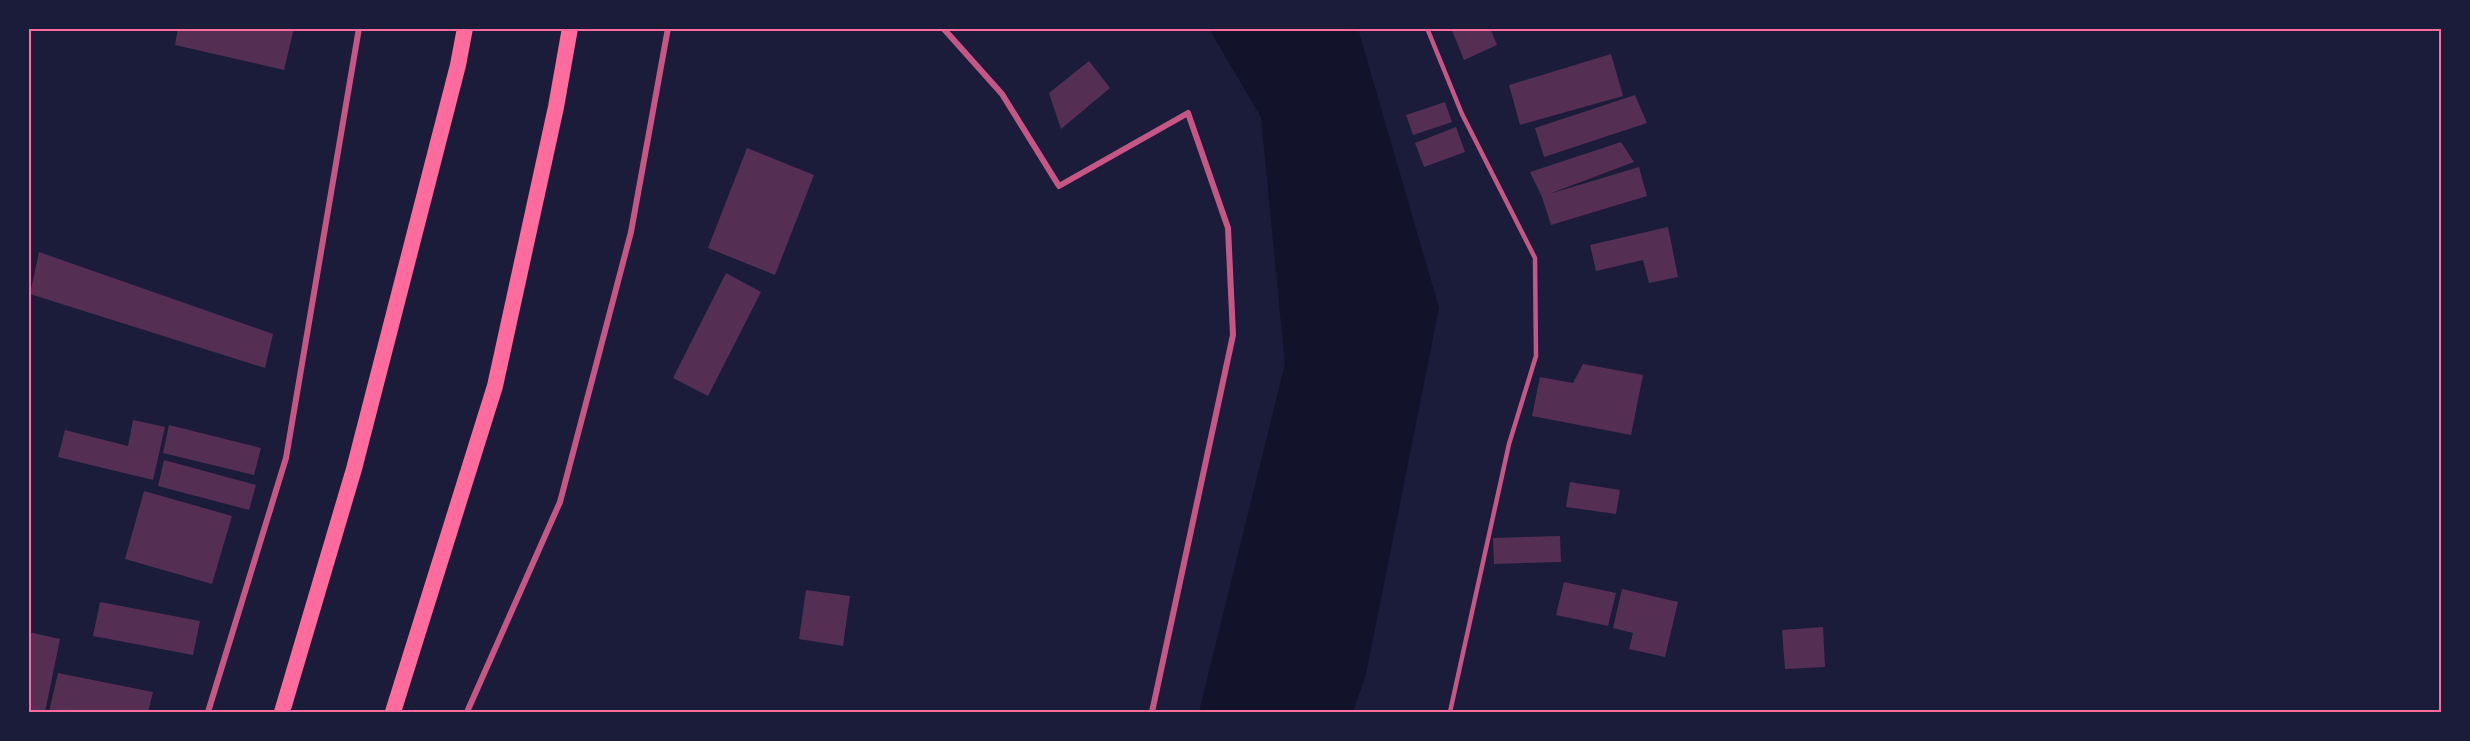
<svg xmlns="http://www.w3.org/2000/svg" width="2470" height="741" viewBox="0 0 2470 741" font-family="'Fira Sans',sans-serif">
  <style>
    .water { fill: #12122b }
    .building { fill: #542f53 }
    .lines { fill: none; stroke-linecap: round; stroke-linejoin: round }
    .service { stroke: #c65784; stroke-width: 4.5 }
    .minor { stroke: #c65784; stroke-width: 6 }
    .trunk { stroke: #ff6b9d; stroke-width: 16 }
    .neatline { fill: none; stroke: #ff6b9d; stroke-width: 2 }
  </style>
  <rect width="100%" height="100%" fill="#1b1b3a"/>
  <path class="water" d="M1209,29h149l81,279 -73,366 -13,38h-154l86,-348 -24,-247z"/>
  <path class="building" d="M178,28h116l-10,42 -109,-25z
    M1451,28h39l7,17 -33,15z
    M1611,54l12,42 -103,29 -11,-40z
    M1089,61l21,27 -49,41 -12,-36z
    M1635,95l12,28 -103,34 -9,-29z
    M1445,102l7,20 -39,13 -7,-20z
    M1456,127l9,25 -41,15 -9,-24z
    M1621,142l13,20 -85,32 90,-27 8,29 -96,29 -9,-28 -12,-25z
    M747,148l67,27 -39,100 -67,-27z
    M1668,227l10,50 -29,6 -6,-23 -47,11 -6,-26z
    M39,252l234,82 -8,34 -235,-74z
    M726,273l35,19 -53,104 -35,-18z
    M1583,364l60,11 -12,60 -99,-19 8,-39 33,6z
    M133,420l32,7 -12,53 -95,-23 7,-27 63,16z
    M169,425l92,23 -7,27 -91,-22z
    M164,460l92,25 -7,25 -91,-24z
    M1570,482l50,8 -4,24 -50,-7z
    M144,491l88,25 -20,68 -87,-25z
    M1560,536l1,26 -67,2 -1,-26z
    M1564,582l52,11 -8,33 -52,-11z
    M1622,589l56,13 -13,55 -36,-8 4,-16 -20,-5z
    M806,590l44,6 -7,50 -44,-7z
    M100,602l100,19 -7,34 -100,-19z
    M1823,627l2,40 -40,2 -3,-39z
    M28,632l32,7 -15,73h-17z
    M58,673l95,19 -5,20h-99z"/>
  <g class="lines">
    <path class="service" d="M1427,28l35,86 73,144 1,98 -27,88 -59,268"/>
    <path class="minor" d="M943,28l59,66 57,92 129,-73 40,115 5,107 -81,377
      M208,712l78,-254 73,-430
      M467,712l93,-210 71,-270 37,-204"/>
    <path class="trunk" d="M282,712l72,-243 104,-404 7,-37
      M393,712l102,-326 61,-279 14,-79"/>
  </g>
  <rect width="2470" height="741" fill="none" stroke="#1b1b3a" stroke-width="60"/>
  <rect x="30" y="30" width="2410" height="681" class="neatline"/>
</svg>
